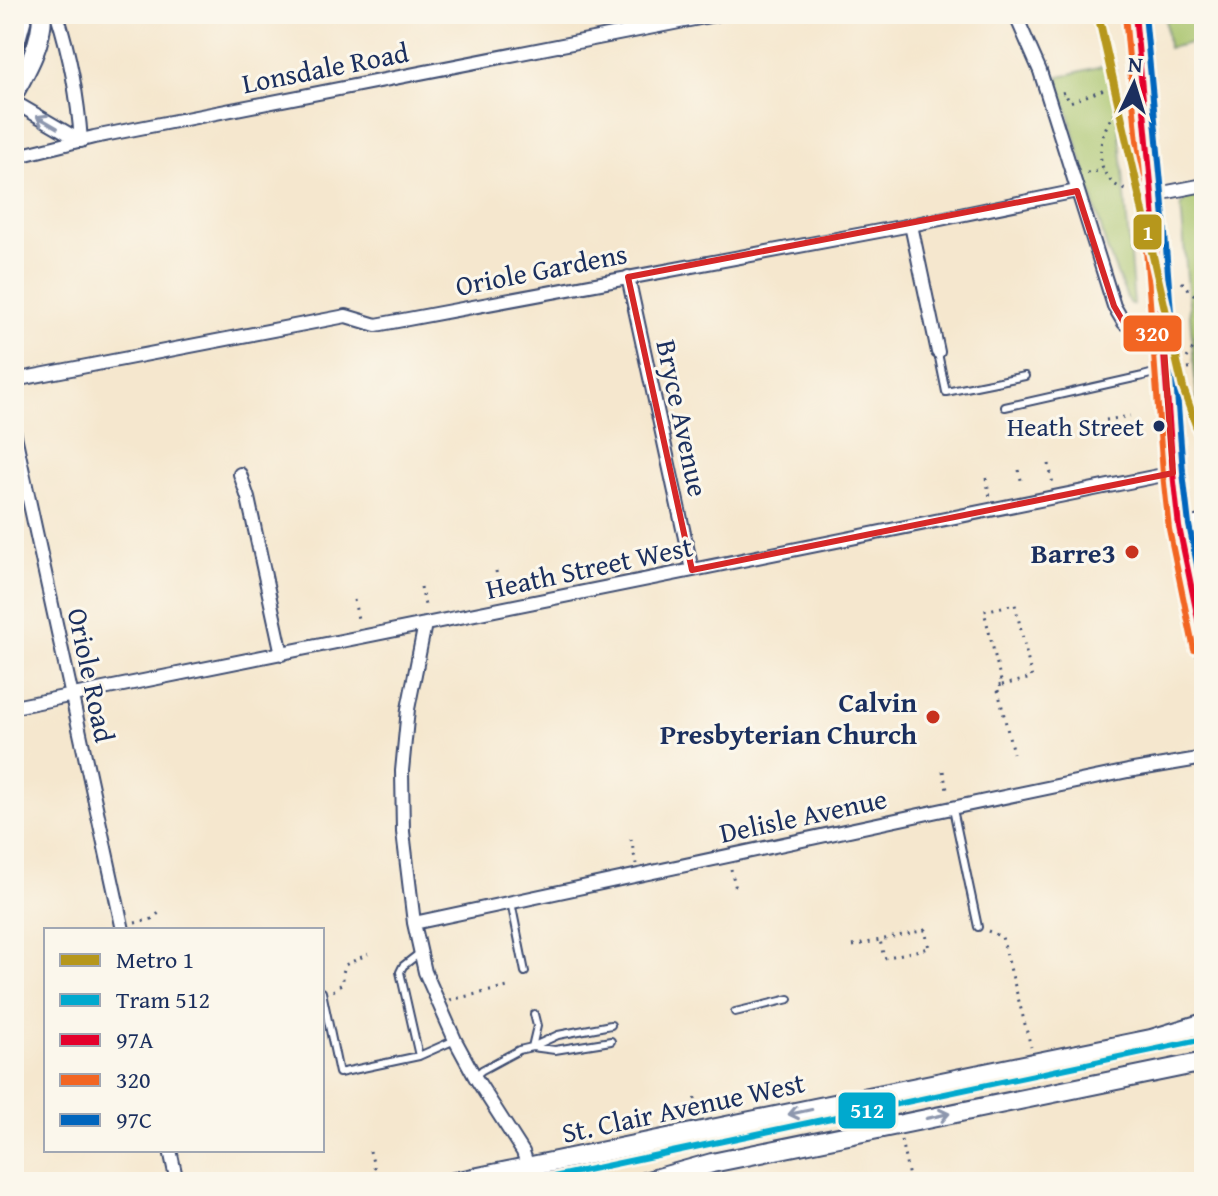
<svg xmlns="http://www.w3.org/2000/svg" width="1218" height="1196" viewBox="0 0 1218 1196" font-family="'Gentium Book Plus',serif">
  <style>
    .green { fill: #a7c36a; stroke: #617964; stroke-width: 2 }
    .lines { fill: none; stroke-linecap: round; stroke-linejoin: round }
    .service-casing { stroke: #3c4b6f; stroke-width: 10 }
    .minor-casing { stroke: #3c4b6f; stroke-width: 16 }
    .secondary-casing { stroke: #3c4b6f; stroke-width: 22 }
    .primary-casing { stroke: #3c4b6f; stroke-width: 24 }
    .path { stroke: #3c4b6f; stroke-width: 3; stroke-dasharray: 2 6; stroke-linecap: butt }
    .service { stroke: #fff; stroke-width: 6 }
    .minor { stroke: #fff; stroke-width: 12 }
    .secondary { stroke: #fff; stroke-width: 18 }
    .primary { stroke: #fff; stroke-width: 20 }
    .bus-1-casing { stroke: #fbf7ec; stroke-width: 12 }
    .bus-2-casing { stroke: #fbf7ec; stroke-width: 12 }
    .bus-3-casing { stroke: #fbf7ec; stroke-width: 12 }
    .bus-1 { stroke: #e4002b; stroke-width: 6 }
    .bus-2 { stroke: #f26522; stroke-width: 6 }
    .bus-3 { stroke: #0065bd; stroke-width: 6 }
    .tram-1-casing { stroke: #fbf7ec; stroke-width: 12 }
    .tram-1 { stroke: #00a9ce; stroke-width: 6 }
    .metro-1-casing { stroke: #fbf7ec; stroke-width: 14 }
    .metro-1 { stroke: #b6971c; stroke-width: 8 }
    .oneway { stroke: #8d97ae }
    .marked { fill: none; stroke: #d62828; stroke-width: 6; stroke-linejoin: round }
    .bus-dot { fill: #1b2f5e; stroke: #fbf7ec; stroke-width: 3 }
    .poi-dot { fill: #c8321e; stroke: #fbf7ec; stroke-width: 3 }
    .labels { text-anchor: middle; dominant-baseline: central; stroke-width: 6; stroke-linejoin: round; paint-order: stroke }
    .bus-label { font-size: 26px; fill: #1b2f5e; stroke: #fbf7ec; text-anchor: end }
    .street-label { font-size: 28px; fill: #1b2f5e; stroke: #fbf7ec }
    .poi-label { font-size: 28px; font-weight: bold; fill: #1b2f5e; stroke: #fbf7ec; text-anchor: end }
    .line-badge { stroke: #fbf7ec; stroke-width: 3 }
    .badge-label { font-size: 22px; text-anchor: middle; font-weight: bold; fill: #fff }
  </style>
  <rect width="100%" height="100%" fill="#fbf7ec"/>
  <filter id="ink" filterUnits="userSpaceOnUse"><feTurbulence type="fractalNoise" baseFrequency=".0125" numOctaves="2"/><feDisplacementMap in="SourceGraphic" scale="16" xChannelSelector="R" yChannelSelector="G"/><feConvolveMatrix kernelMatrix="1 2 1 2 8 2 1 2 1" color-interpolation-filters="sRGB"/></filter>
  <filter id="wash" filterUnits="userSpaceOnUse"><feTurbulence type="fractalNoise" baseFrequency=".006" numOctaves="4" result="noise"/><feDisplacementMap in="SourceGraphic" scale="32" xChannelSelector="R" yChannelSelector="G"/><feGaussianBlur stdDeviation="1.8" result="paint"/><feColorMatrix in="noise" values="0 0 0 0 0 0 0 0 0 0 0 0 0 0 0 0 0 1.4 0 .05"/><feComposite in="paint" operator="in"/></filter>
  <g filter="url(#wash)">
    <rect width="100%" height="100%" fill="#f5e7ce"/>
    <path class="green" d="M1165,14h39v26l-36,8z
      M1114,63l20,242 -5,-2 -22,-54 -49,-172z
      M1204,193v219l-6,1 -17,-208 5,-5 -1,-3z"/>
  </g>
  <g filter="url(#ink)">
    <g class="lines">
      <g class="service-casing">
        <path id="service" d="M938,353l8,39 79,-16
          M1005,407l138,-31 18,-5
          M953,809l25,118
          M511,902l14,70
          M322,992l17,81 80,-17 36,-16
          M735,1012l54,-13
          M534,1014l3,12 -5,21 26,-12 53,-10
          M419,1056l-19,-84 3,-6 18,-14
          M475,1076l7,-6 37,-20 13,-3 23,3 56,-9"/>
      </g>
      <g class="minor-casing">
        <path id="minor" d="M57,14c13,41 21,84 24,127
          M1015,14l25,57 74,235 10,17 13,2 25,-4
          M14,102l67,39
          M14,157l80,-20 626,-123
          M1152,195l52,-10
          M911,225l27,127
          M628,277l64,293
          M14,380l332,-64 30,9 535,-100 166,-34
          M14,431l109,499
          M240,474l8,24 34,156
          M1179,527l25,-6
          M425,624l-17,85 -6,62 1,61 11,91 11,49 30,68 20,37 48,75 5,15 2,15
          M14,707l1159,-234
          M414,923l538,-115 176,-37 76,-13
          M170,1150l7,32"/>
      </g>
      <g class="secondary-casing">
        <path id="secondary" d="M14,47l9,-33
          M14,93c14,-25 28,-50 28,-79
          M454,1182l697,-143 53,-16
          M644,1182l68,-19 492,-101"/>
      </g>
      <g class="primary-casing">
        <path id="primary" d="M1135,14l17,181 21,278 6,54 25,121"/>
      </g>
      <path class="path" d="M1062,93l3,-1 4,10h1l30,-11 18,-10
        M1120,107c-23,22 -31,71 6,83
        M1087,173l16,-3
        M1182,282l22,23
        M1187,358l17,-26
        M1188,369l16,-2
        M1106,420l24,-4
        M1193,423h11
        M1049,464l4,20
        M1019,470l3,15
        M986,478l4,19
        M496,571l4,20
        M421,587l4,18
        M354,600l4,19
        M1002,685l30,-7 -17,-74 -31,7 18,74 -5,1 16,67
        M943,771l5,23
        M631,839l5,25
        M731,869l5,20
        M135,923l17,-4 8,-7
        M988,931l14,6 29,110
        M853,946l72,-16 4,18 -45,10 -4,-18
        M333,991l10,-8v-10l2,-8 23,-11
        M450,1000l58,-13
        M695,1098l4,16
        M901,1140l9,42
        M370,1151l8,31"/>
      <use href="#service" class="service"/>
      <use href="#minor" class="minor"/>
      <use href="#secondary" class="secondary"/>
      <use href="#primary" class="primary"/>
      <g class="bus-1-casing">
        <path id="bus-1" d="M1135,14l17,181 21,278 6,54 25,121"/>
      </g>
      <g class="bus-2-casing">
        <path id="bus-2" d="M1125,15l17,181 21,278 6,55 25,121"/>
      </g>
      <g class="bus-3-casing">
        <path id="bus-3" d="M1145,14l17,180 21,278 6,53 15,74"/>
      </g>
      <use href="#bus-1" class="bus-1"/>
      <use href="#bus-2" class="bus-2"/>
      <use href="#bus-3" class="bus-3"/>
      <g class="tram-1-casing">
        <path id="tram-1" d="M530,1182l674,-143"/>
      </g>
      <use href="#tram-1" class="tram-1"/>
      <g class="metro-1-casing">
        <path id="metro-1" d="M1098,14l85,374 21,60"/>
      </g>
      <use href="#metro-1" class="metro-1"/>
    </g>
    <defs><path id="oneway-shaft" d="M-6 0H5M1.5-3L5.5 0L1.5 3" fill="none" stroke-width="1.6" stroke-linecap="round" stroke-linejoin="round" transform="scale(2)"/></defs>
    <g class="oneway">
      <use href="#oneway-shaft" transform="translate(47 122) rotate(-150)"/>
      <use href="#oneway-shaft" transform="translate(800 1112) rotate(168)"/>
      <use href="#oneway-shaft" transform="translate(938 1116) rotate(-12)"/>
    </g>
  </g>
  <path class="marked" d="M1077,191l37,115 10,17 38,-2 11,152 -481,97 -64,-293z"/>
  <circle class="bus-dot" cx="1159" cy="426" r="7"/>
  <g class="poi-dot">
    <circle cx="1132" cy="552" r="8"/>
    <circle cx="933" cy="717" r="8"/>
  </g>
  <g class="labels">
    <g class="bus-label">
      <text x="1144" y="426">Heath Street</text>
    </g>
    <g class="street-label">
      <text transform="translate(325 67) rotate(-11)">Lonsdale Road</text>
      <text transform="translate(541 269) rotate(-11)">Oriole Gardens</text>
      <text transform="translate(683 418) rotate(78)">Bryce Avenue</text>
      <text transform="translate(589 567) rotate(-12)">Heath Street West</text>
      <text transform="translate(92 675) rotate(78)">Oriole Road</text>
      <text transform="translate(803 815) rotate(-12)">Delisle Avenue</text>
      <text transform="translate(683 1107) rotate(-12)">St. Clair Avenue West</text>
    </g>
    <g class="poi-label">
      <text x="1116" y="552">Barre3</text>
      <text x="917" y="701">Calvin<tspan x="917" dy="32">Presbyterian Church</tspan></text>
    </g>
  </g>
  <g class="line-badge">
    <rect x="1132" y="213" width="31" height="38" rx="8" fill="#b6971c"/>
    <rect x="1122" y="314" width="61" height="39" rx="8" fill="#f26522"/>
    <rect x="837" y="1091" width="60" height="39" rx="8" fill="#00a9ce"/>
  </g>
  <g class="badge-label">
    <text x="1148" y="240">1</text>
    <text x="1152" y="341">320</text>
    <text x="867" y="1118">512</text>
  </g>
  <rect width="1218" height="1196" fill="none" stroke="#fbf7ec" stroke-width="48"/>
  <rect x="44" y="928" width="280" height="224" fill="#fbf7ec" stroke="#a1a7b3" stroke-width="2"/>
  <rect x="60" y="954" width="40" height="12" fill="#b6971c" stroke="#a1a7b3" stroke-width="2"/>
  <text x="116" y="968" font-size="24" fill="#1b2f5e">Metro 1</text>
  <rect x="60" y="994" width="40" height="12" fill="#00a9ce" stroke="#a1a7b3" stroke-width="2"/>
  <text x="116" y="1008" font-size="24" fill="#1b2f5e">Tram 512</text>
  <rect x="60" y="1034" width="40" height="12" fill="#e4002b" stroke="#a1a7b3" stroke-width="2"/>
  <text x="116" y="1048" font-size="24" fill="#1b2f5e">97A</text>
  <rect x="60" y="1074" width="40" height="12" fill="#f26522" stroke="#a1a7b3" stroke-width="2"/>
  <text x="116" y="1088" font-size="24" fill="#1b2f5e">320</text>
  <rect x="60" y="1114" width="40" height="12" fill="#0065bd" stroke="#a1a7b3" stroke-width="2"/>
  <text x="116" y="1128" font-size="24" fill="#1b2f5e">97C</text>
  <g transform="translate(1134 84) rotate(4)" stroke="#fbf7ec" stroke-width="6" paint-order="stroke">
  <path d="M0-6L14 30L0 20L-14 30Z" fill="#1b2f5e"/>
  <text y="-12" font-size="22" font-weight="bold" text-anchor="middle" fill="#1b2f5e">N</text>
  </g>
</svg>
